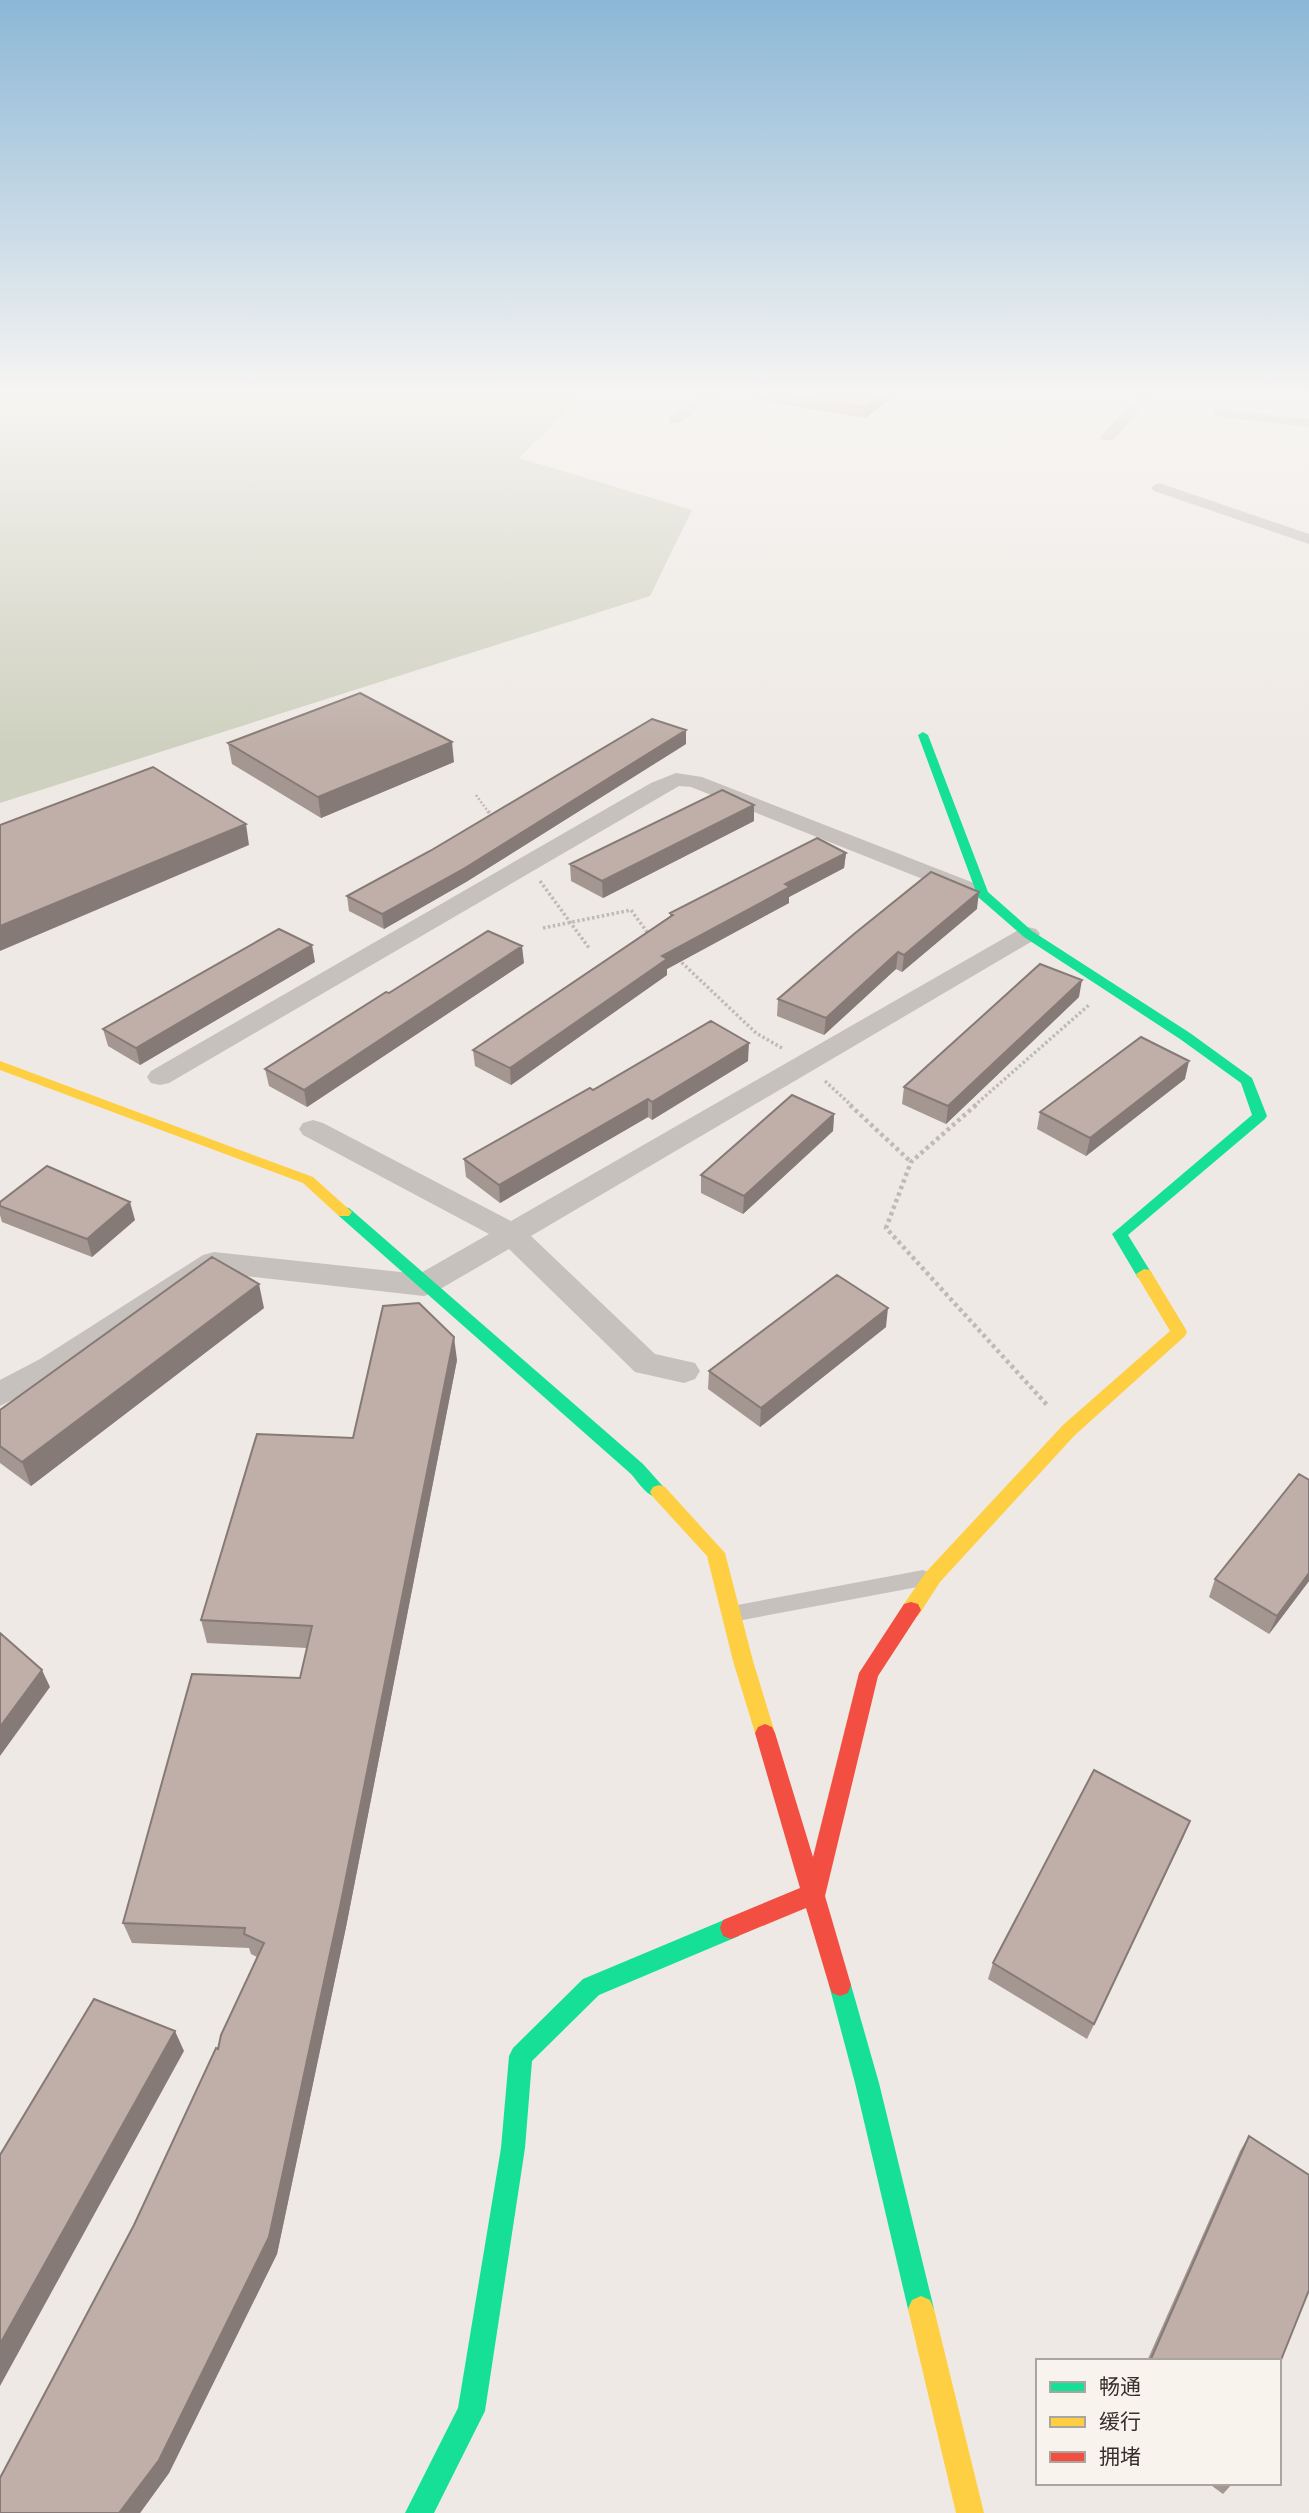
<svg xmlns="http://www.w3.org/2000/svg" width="1309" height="2513" viewBox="0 0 1309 2513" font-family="'Nunito Sans','Noto Sans SC',sans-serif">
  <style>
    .green { fill: #cfd1c0 }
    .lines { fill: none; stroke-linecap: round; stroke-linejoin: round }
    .path-far2 { stroke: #bfbab6; stroke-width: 2.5; stroke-dasharray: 2 2; stroke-linecap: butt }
    .path-far1 { stroke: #bfbab6; stroke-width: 3.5; stroke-dasharray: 2.5 2.5; stroke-linecap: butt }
    .path { stroke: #bfbab6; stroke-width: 4.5; stroke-dasharray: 3.5 3.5; stroke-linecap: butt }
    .lane { fill: #c7c1bd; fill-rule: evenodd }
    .street { fill: #c7c1bd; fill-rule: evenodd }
    .fast { fill: #16e098; fill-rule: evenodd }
    .slow { fill: #ffcf43; fill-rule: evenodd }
    .jam { fill: #f24e42; fill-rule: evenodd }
    .wall { fill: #a49690 }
    .shaded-wall { fill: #867a76 }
    .building { fill: #bfafa8; stroke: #867a76; stroke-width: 2 }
  </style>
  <rect width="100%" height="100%" fill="#eee9e4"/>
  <path class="green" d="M0,392h585l-66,66 173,52 -42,86 -650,207z"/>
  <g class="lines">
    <path class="path-far2" d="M476,795l13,18"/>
    <path class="path-far1" d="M488,811l5,7
      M540,881l49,67
      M543,928l88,-18 19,26
      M678,959l78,74 26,15
      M825,1081l27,25
      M974,1106l115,-101"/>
    <path class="path" d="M850,1105l61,57
      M976,1105l-65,57 -25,66 162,178"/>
    <path class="lane" d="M923,1570l7,3 2,5 -2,5 -7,3 -191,36 -7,-2 -3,-6 3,-6 7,-2z"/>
    <path class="street" d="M708,392h16l-45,31h-10v-6z
      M1141,392h15l-43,48h-10l-2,-3 2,-3z
      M1219,409l90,10v8l-95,-11v-6z
      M1159,483l150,51v10l-155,-53 -3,-3 3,-3z
      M676,773l26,4 272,106 3,5 -3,5h-16l-267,-106 -12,-1 -510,297 -9,2 -9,-2 -4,-6 4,-6 500,-288z
      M1028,927l8,2 4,5 -4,5 -505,297 124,118 40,9 5,8 -5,8 -11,4 -49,-11 -126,-123 -74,43 -11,4 -205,-23 -157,102 -62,31v-26l40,-21 163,-104 11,-3 205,22 70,-40 -186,-99 -4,-6 4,-6 10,-3 10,3 188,98 509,-292z"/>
    <path class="fast" d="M923,732l5,3 60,157 44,39 158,102 62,45 15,38 -2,3 -137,116 24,39 -2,4h-12l-26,-44 140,-119 -11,-32 -61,-44 -156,-102 -46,-40 -60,-162z
      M344,1207l5,1 294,256 25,28 -3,5c-15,5 -25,-13 -34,-23l-292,-258 -3,-4z
      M731,1917l8,3 3,8 -3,8 -140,59 -67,66 -7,87 -40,263 -51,102h-29l53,-105 43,-260 8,-92 4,-8 70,-69z
      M840,1974l8,3 3,8 28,98 55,226 -4,9 -9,4 -9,-4 -4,-9 -53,-226 -26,-98 3,-8z"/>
    <path class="slow" d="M0,1061l313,116 39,35 -3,4h-10l-36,-33 -303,-113z
      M1144,1269l6,1 35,58 2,4 -2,4 -110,99 -135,147 -22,34 -7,2 -7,-2 -3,-6 3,-6 22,-32 137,-147 107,-94 -34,-57z
      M659,1485l6,2 60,66 28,108 22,72 -3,6 -7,3 -7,-3 -3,-6 -22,-72 -26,-105 -54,-59 -3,-5 3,-5z
      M921,2296l9,4 4,9 50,204h-28l-48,-204 4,-9z"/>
    <path class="jam" d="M911,1602l7,2 3,6 -43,66 -53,220 26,89 -3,8 -8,3 -8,-3 -3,-8 -23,-77 -75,31 -8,-3 -3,-8 3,-8 77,-32 -45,-155 3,-6 7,-3 7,3 3,6 38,124 46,-184 45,-69z"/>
  </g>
  <path class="wall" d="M754,392h145l-34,26 -111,-18z
    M228,743l226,19 -133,56 -89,-54z
    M686,744l-220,138 -82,47 -35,-18 -2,-15z
    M754,821l-151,77 -32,-17 -1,-17z
    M846,853l-2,15 -55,29v6l-122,66v6l-156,110 -36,-19 -2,-16 197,-134v-3z
    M977,909l-75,63 -6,-3 -72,66 -47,-19 1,-17z
    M315,962l-175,103 -32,-19 -5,-17z
    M524,963l-217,144 -38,-21 -4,-17 124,-76z
    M1079,997l-133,127 -44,-20 2,-17z
    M748,1061l-96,59 -4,-3 -148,86 -34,-26 -2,-18 129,-69z
    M1185,1079l-99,77 -49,-27 3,-17z
    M834,1114l-1,17 -90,83 -42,-21v-18z
    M0,1202l135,18 -43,37 -90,-35 -2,-7z
    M264,1308l-233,178 -31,-23v-53z
    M886,1327l-126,100 -52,-38 1,-18z
    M457,1360l-111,567 -69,327 -108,219 -29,40h-140l134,-288 84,-176 39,-92 -6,-3 -2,-6 -117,-5 -9,-20 177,-245 7,-30 -100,-5 -6,-23 152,-182z
    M1309,1480v101l-40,53 -60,-37 6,-18z
    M1190,1821l-103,218 -99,-60 5,-16z
    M1249,2136l30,225h-132l93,-210z
    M1208,2483h25l-10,11z"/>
  <path class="shaded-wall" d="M886,392h13l-34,26v-10z
    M686,730v14l-220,138 -82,47 -2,-15z
    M452,742l2,20 -133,56 -3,-21z
    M754,805v16l-151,77 -1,-17z
    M246,824l3,21 -249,106v-25z
    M846,853l-2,15 -55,29v6l-122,66v6l-156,110 -1,-17 152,-112 123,-72z
    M979,892l-2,17 -75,63 2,-17z
    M312,945l3,17 -175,103 -4,-17z
    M522,946l2,17 -217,144 -3,-17z
    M898,952l-2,17 -72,66 2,-17z
    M1082,980l-3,17 -133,127 2,-18z
    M749,1043l-1,18 -96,59v-18z
    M1189,1061l-4,18 -99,77 4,-18z
    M648,1099v18l-148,86 -1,-18z
    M834,1114l-1,17 -90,83 1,-18z
    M130,1202l5,18 -43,37 -5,-18z
    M259,1284l5,24 -233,178 -9,-24z
    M888,1308l-2,19 -126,100 1,-19z
    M454,1337l3,23 -111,567 -69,327 -108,219 -29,40h-21z
    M1309,1573v8l-40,53 8,-18z
    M42,1670l8,17 -50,69v-29z
    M1190,1821l-7,17 -96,201 7,-15z
    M175,2031l9,20 -184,335v-42z"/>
  <path class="building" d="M766,392h120l-21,16z
    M360,693l92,49 -134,55 -90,-54z
    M652,719l34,11 -221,138 -83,46 -35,-18 83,-45z
    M153,767l93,57 -246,102v-101z
    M722,790l32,15 -152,76 -32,-17z
    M817,838l29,15 -61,31 5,3 -128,69 5,3 -157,109 -37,-18 200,-135 -3,-2z
    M931,872l48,20 -75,63 -6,-3 -72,66 -48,-19 76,-65z
    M279,929l33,16 -176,103 -33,-19z
    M488,931l34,15 -218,144 -39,-21 121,-77 3,1z
    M1040,964l42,16 -134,126 -44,-19z
    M711,1021l38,22 -97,59 -4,-3 -149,86 -35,-26 126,-71 3,2z
    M1141,1037l48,24 -99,77 -50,-26z
    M792,1095l42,19 -90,82 -43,-21z
    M47,1166l83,36 -43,37 -87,-33v-4z
    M212,1257l47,27 -237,178 -22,-16v-36z
    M837,1275l51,33 -127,100 -52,-37z
    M419,1303l35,34 -114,570 -71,330 -110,223 -40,53h-119v-35l134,-253 82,-177 2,1 3,-14 43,-92 -20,-9 1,-6 -122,-5 69,-249 108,4 12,-52 -111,-6 56,-186 96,4 30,-132z
    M1299,1474l10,6v93l-32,43 -62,-37z
    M0,1633l42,37 -42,57z
    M1094,1770l96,51 -96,203 -101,-61z
    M94,1999l81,32 -175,313v-189z
    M1249,2136l60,39v115l-30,75v-4h-129z"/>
  <linearGradient id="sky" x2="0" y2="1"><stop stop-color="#8cb7d6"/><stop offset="0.53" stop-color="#f7f5f3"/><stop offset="1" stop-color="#f7f5f3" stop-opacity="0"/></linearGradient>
  <rect width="1309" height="744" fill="url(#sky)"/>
  <rect x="1036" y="2359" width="245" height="126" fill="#f8f3ed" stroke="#aba59f" stroke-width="2"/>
  <rect x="1050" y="2382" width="35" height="10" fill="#16e098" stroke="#aba59f" stroke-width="2"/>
  <text x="1099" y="2394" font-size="21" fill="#372f2b">畅通</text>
  <rect x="1050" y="2417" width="35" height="10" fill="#ffcf43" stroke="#aba59f" stroke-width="2"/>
  <text x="1099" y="2429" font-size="21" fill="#372f2b">缓行</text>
  <rect x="1050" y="2452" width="35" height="10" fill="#f24e42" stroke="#aba59f" stroke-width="2"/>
  <text x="1099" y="2464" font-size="21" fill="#372f2b">拥堵</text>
</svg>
